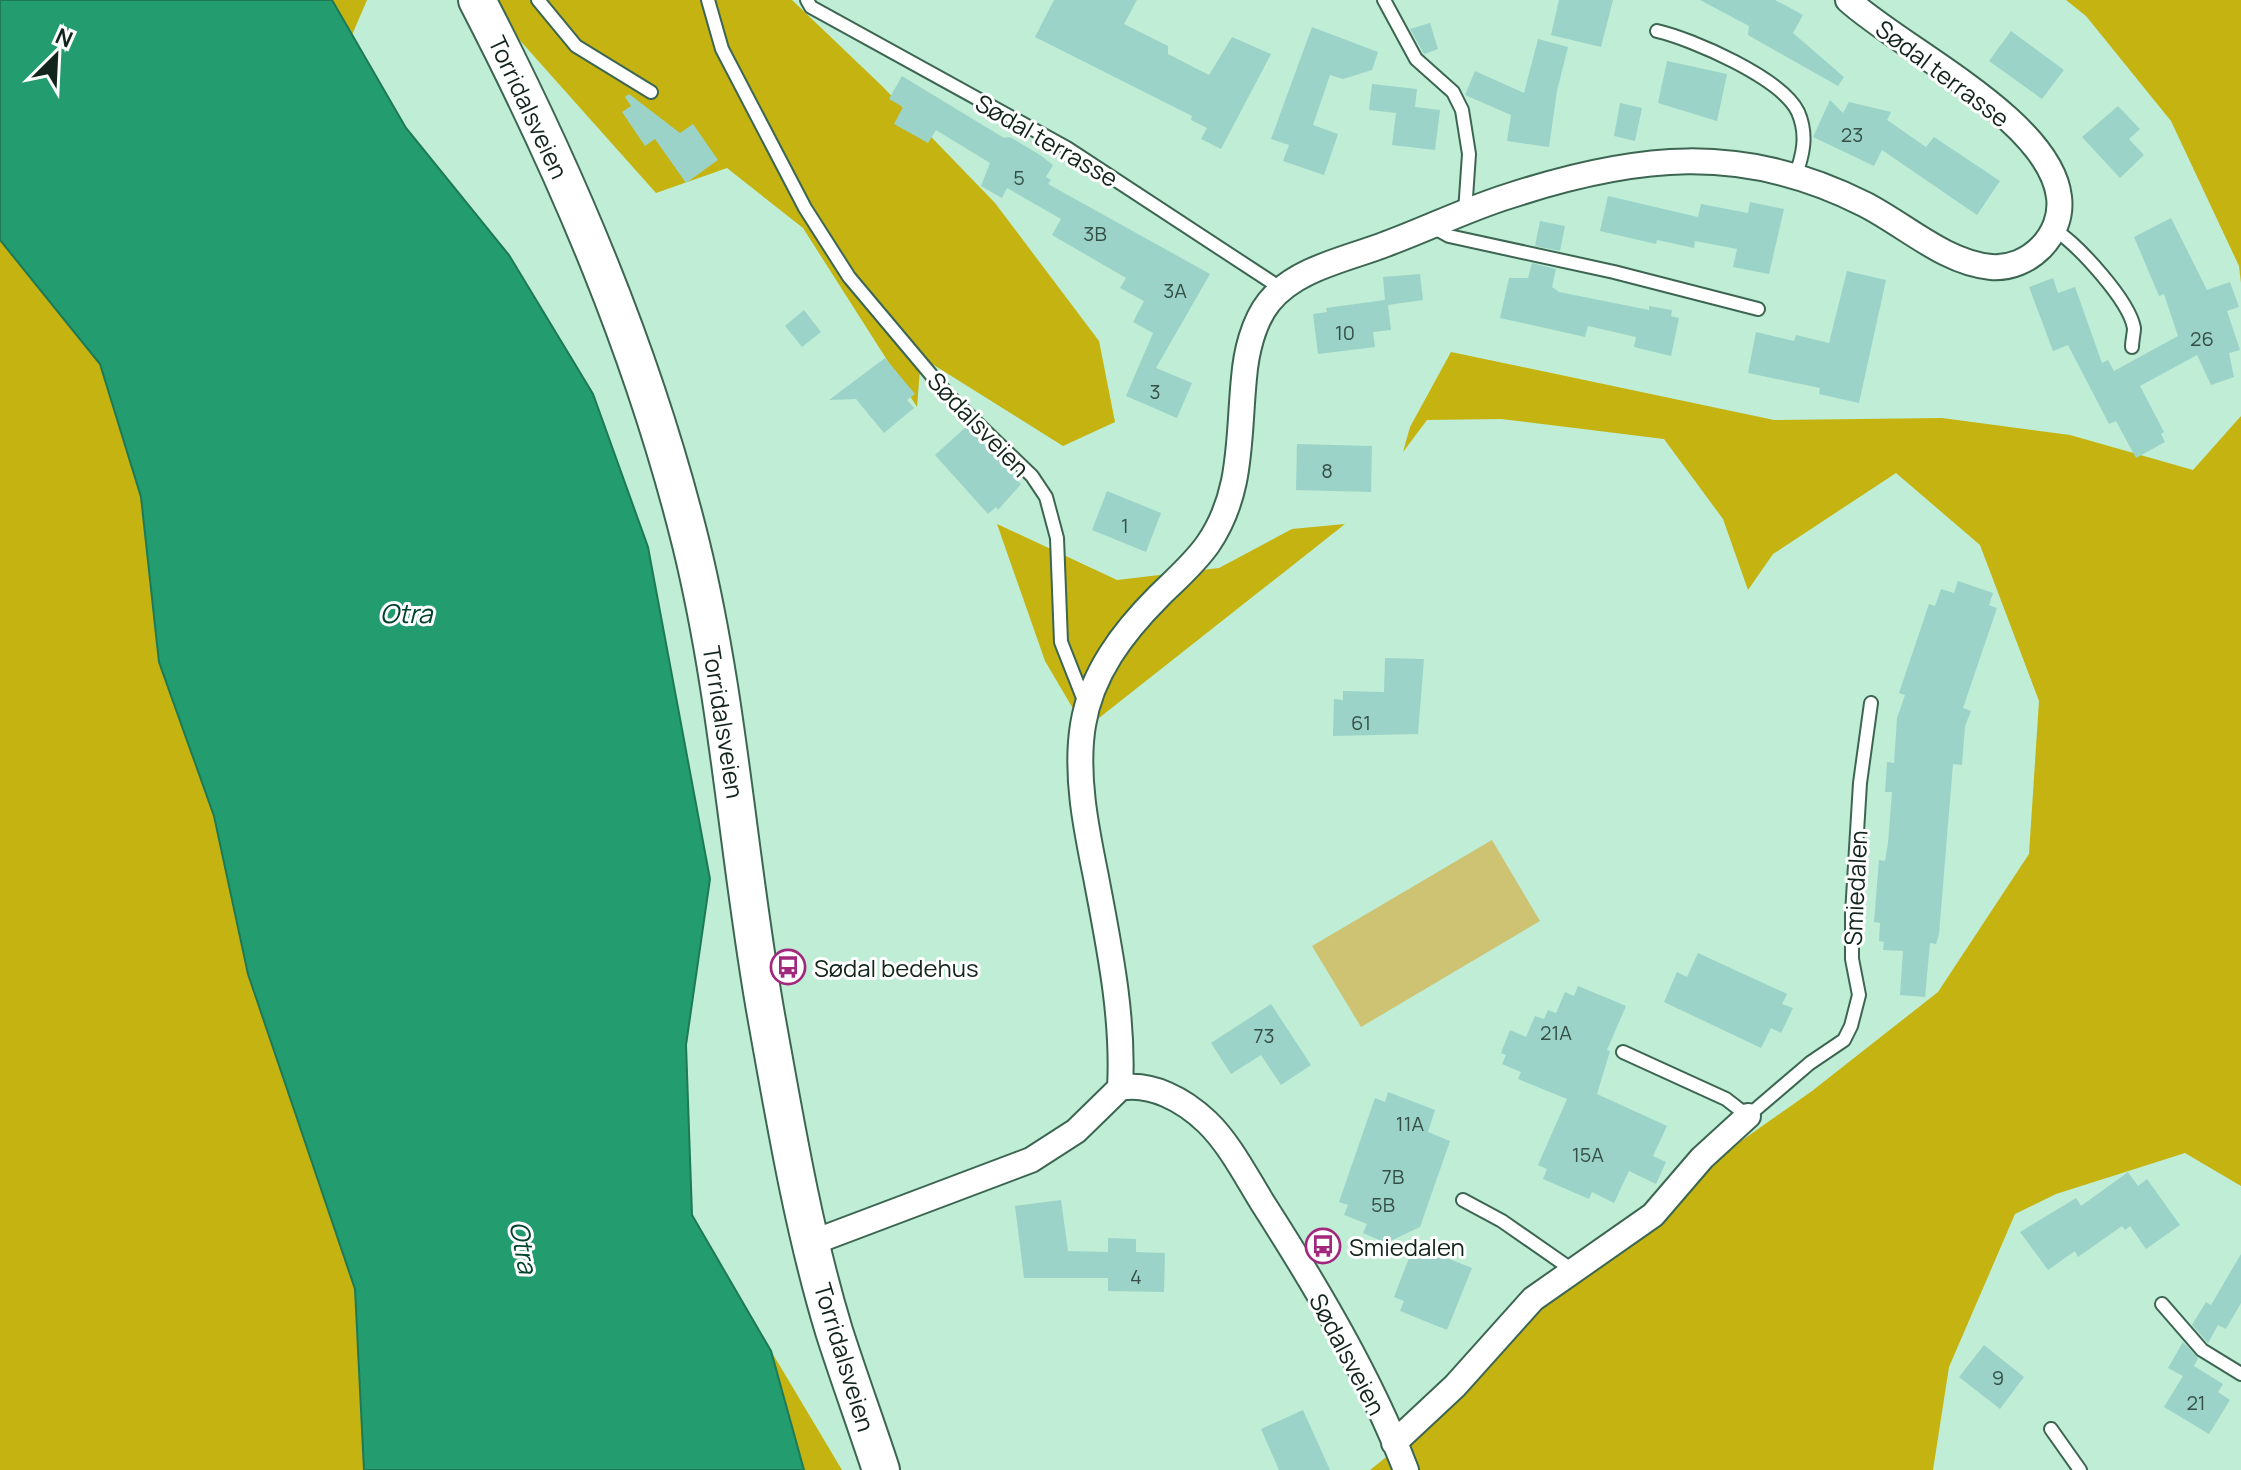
<svg xmlns="http://www.w3.org/2000/svg" width="2241" height="1470" viewBox="0 0 2241 1470" font-family="Manrope,sans-serif">
  <style>
    .green { fill: #cdc372 }
    .forest { fill: #c4b310 }
    .water { fill: #239d6f; stroke: #1e7956; stroke-width: 2 }
    .building { fill: #9cd3c9 }
    .lines { fill: none; stroke-linecap: round; stroke-linejoin: round }
    .service-casing { stroke: #3c6652; stroke-width: 16 }
    .minor-casing { stroke: #3c6652; stroke-width: 28 }
    .primary-casing { stroke: #3c6652; stroke-width: 40 }
    .service { stroke: #fff; stroke-width: 12 }
    .minor { stroke: #fff; stroke-width: 24 }
    .primary { stroke: #fff; stroke-width: 36 }
    .labels { text-anchor: middle; dominant-baseline: central; stroke-width: 6; stroke-linejoin: round; paint-order: stroke }
    .number-label { font-size: 20px; fill: #345046 }
    .street-label { font-size: 24px; fill: #12241b; stroke: #fff }
    .poi-label { font-size: 24px; fill: #12241b; stroke: #fff; text-anchor: start }
    .water-label { font-size: 26px; font-style: italic; fill: #00432c; stroke: #fff }
  </style>
  <rect width="100%" height="100%" fill="#bfedd5"/>
  <path class="green" d="M1492,840l48,81 -179,106 -49,-81z"/>
  <path class="forest" d="M332,0h35l-15,35z
    M484,0h308l90,86 113,117 104,138 16,81 -52,24 -142,-89 -4,50 -114,-179 -76,-60 -71,25z
    M2066,0h175v283l-2,-17 -68,-145 -85,-105z
    M0,240l100,124 41,133 18,165 55,154 34,158 107,315 9,181h-364z
    M1451,352l323,68 168,-2 128,17 123,35 48,-54v770l-56,-33 -129,41 -41,20 -66,153 -16,103h-563l59,-47 81,-91 163,-143 139,-98 126,-99 91,-138 10,-153 -59,-156 -84,-72 -123,81 -25,36 -25,-71 -59,-80 -163,-20 -74,1 -24,32 7,-25z
    M997,524l120,56 102,-12 73,-39 53,-5 -260,205 -40,-68z
    M771,1351l71,119h-38z"/>
  <path class="water" d="M0,0h332l74,128 103,127 84,139 55,153 62,332 -24,166 6,170 79,136 33,119h-440l-9,-181 -107,-315 -34,-158 -55,-154 -18,-165 -41,-133 -100,-124z"/>
  <path class="building" d="M1054,0h83l-13,24 44,22v8l41,21 23,-38 39,17 -50,95 -20,-10 6,-11 -16,-8 1,-4 -157,-79z
    M1559,0h54l-12,47 -50,-12z
    M1700,0h75l28,15 -10,18 51,44 -6,9 -90,-51 1,-9z
    M1430,23l8,26 -14,5 -14,-25z
    M1312,27l66,25 -6,18 -29,9 -13,-4 -17,50 25,9 -14,41 -41,-14 6,-16 -18,-6z
    M2011,31l53,39 -22,29 -53,-38z
    M1538,39l30,8 -11,44 -8,56 -42,-6 4,-26 -46,-20 10,-24 49,22z
    M1667,61l60,13 -10,47 -59,-18z
    M902,76l102,62 6,-1 30,18 13,10 -7,12 5,3 -3,4 162,90 -54,94 36,15 -15,35 -51,-22 27,-63 -20,-11 11,-21 -24,-13 6,-10 -74,-43 9,-16 -54,-31 -5,10 -21,-12 9,-23 -54,-33 -8,13 -34,-19 9,-17 -14,-8z
    M1372,84l45,5 -2,18 25,3 -5,40 -43,-5 4,-32 -27,-3z
    M629,94l51,39 13,-9 25,36 -32,23 -31,-44 -10,7 -23,-34 9,-6 -6,-9z
    M1830,100l13,13 6,-11 42,10 -4,8 39,27 8,-10 66,44 -23,34 -95,-65 -8,16 -61,-29z
    M1620,103l22,5 -7,33 -21,-5z
    M2118,106l22,23 -11,10 15,16 -24,23 -38,-41z
    M1608,196l90,21 3,-13 47,9 2,-11 34,7 -15,65 -36,-7 4,-18 -42,-8 -1,7 -37,-8 -1,4 -56,-13z
    M2171,218l36,72 23,-8 9,25 -12,4 13,39 -11,3 5,24 -23,8 -14,-30 -57,31 24,46 -3,2 4,8 -29,16 -20,-37 -7,3 -41,-79 -15,6 -24,-64 24,-9 5,15 17,-6 27,76 6,-3 6,11 64,-35 -14,-42 -5,2 -25,-59z
    M1540,221l25,5 -5,25 -25,-5z
    M1532,263l24,6 -4,18 7,5 90,18v-4l23,4 -1,6 8,2 -8,38 -37,-9 2,-10 -48,-11 -3,11 -85,-19 9,-40h19z
    M1847,271l39,9 -27,123 -40,-9 1,-6 -72,-15 8,-41 38,9 2,-6 33,8z
    M1420,274l3,26 -35,5 3,25 -18,2 2,15 -57,7 -5,-40 14,-2 -1,-4 59,-8 -2,-23z
    M804,310l17,22 -19,15 -17,-21z
    M885,358l30,36 -8,6 7,8 -30,25 -28,-34 -27,1z
    M967,426l54,58 -23,26 -2,-3 -8,7 -53,-59z
    M1297,444l75,2 -1,46 -75,-2z
    M1107,491l54,22 -15,39 -54,-22z
    M1958,581l35,12 -4,12 8,3 -34,100 8,3 -6,15 -3,39 -9,-1 -14,170 -3,10 -6,-1 -5,54 -25,-2 3,-44 -20,-1 1,-8 -5,-1 1,-18 -6,-1 5,-62 6,1 3,-18 4,-51h-7l2,-30 7,1 3,-45 8,-23 -6,-2 30,-89 6,2 6,-17 13,4z
    M1385,658l39,1 -6,75 -85,2 1,-37 9,1v-9l41,1z
    M1698,953l89,41 -5,10 11,4 -12,25 -10,-5 -10,20 -97,-46 13,-30 10,5z
    M1578,986l48,20 -19,44 3,1 -13,43 70,32 -14,30 13,6 -10,22 -27,-13 -15,32 -22,-11 -3,7 -46,-20 4,-10 -9,-4 29,-66 -49,-20 3,-7 -19,-8 4,-9 -5,-2 9,-23 16,7 9,-21 9,3 4,-9 8,3 9,-21 9,4z
    M1271,1004l40,61 -30,20 -20,-30 -30,19 -20,-31z
    M1388,1092l47,18 -7,22 22,9 -30,86 -34,16 -23,-10 4,-9 -23,-9 4,-10 -9,-3 36,-104 10,4z
    M2128,1172l10,14 9,-7 33,46 -34,24 -16,-23 -5,4 -3,-4 -44,31 -3,-6 -27,19 -28,-38 56,-34 5,8z
    M1061,1200l7,51 40,1v-14l28,1v13l29,1 -1,39 -56,-1v-13h-84l-9,-72z
    M1414,1245l58,23 -25,62 -47,-19 4,-10 -10,-4z
    M2241,1254v49l-15,26 -8,-4 -10,18 -16,-18 14,-23 5,3z
    M2183,1342l15,16 -4,8 29,18 -5,8 12,8 -21,34 -45,-27 19,-31 -15,-8z
    M1984,1345l40,32 -24,32 -41,-32z
    M1303,1410l27,60h-51l-18,-41z"/>
  <g class="lines">
    <g class="service-casing">
      <path id="service" d="M538,0l38,46 75,46
        M708,0l14,49 83,159 44,69 100,119 83,80 14,21 11,41 4,104 24,61
        M807,0l4,7 256,141 215,141
        M1384,0l32,59 37,33 9,18 7,44 -4,58
        M1657,31c35,8 125,47 141,81 10,23 5,43 -3,65
        M1431,226l18,10 165,36 144,37
        M2055,230c23,15 74,70 79,98 0,5 -2,13 -2,19
        M1623,1052l103,47 22,17 62,-53 34,-23 7,-14 8,-31 -7,-36v-45l8,-131 11,-80
        M1463,1200l39,21 69,48
        M2162,1304l40,46 39,24
        M2051,1429l29,41"/>
    </g>
    <g class="minor-casing">
      <path id="minor" d="M1120,1088c4,-71 -11,-142 -24,-211 -10,-49 -21,-103 -13,-152 8,-51 40,-93 76,-129 16,-16 35,-32 49,-52 35,-51 30,-106 36,-166 2,-25 9,-56 25,-76 27,-34 79,-43 117,-58 41,-15 81,-35 123,-48 125,-41 233,-54 355,8 40,20 81,59 127,63 38,3 73,-32 68,-70 -9,-77 -156,-147 -211,-197
        M811,1243l220,-83 45,-29 44,-43c31,-6 64,12 87,34 22,21 39,54 55,80 54,84 108,175 144,268
        M1394,1443l61,-57 78,-87 120,-84 49,-57 46,-42"/>
    </g>
    <g class="primary-casing">
      <path id="primary" d="M477,0c90,174 167,354 214,544 38,155 47,314 75,471 19,105 37,214 68,316 15,47 32,93 47,139"/>
    </g>
    <use href="#service" class="service"/>
    <use href="#minor" class="minor"/>
    <use href="#primary" class="primary"/>
  </g>
  <defs>
    <g id="bus-ring" transform="scale(1.8)"><circle r="9.5" fill="#fff" stroke="#a2287e" stroke-width="1.5"/><path d="M-5-6H5V4H4V6H2V4H-2V6H-4V4H-5ZM-3.5-4V0h7V-4ZM-3.5 1.2v1.5H-2V1.2ZM2 1.2v1.5H3.5V1.2Z" fill="#a2287e"/></g>
  </defs>
  <g fill-rule="evenodd">
    <use href="#bus-ring" x="788" y="967"/>
    <use href="#bus-ring" x="1323" y="1246"/>
  </g>
  <g class="labels">
    <g class="number-label">
      <text x="1852" y="134">23</text>
      <text x="1019" y="177">5</text>
      <text x="1095" y="233">3B</text>
      <text x="1175" y="290">3A</text>
      <text x="1345" y="332">10</text>
      <text x="2202" y="338">26</text>
      <text x="1155" y="391">3</text>
      <text x="1327" y="470">8</text>
      <text x="1125" y="525">1</text>
      <text x="1361" y="722">61</text>
      <text x="1556" y="1032">21A</text>
      <text x="1264" y="1035">73</text>
      <text x="1410" y="1123">11A</text>
      <text x="1588" y="1154">15A</text>
      <text x="1393" y="1176">7B</text>
      <text x="1383" y="1204">5B</text>
      <text x="1136" y="1276">4</text>
      <text x="1998" y="1377">9</text>
      <text x="2196" y="1402">21</text>
    </g>
    <g class="street-label">
      <text transform="translate(1943 73) rotate(37)">Sødal terrasse</text>
      <text transform="translate(529 107) rotate(65)">Torridalsveien</text>
      <text transform="translate(1047 140) rotate(30)">Sødal terrasse</text>
      <text transform="translate(979 424) rotate(46)">Sødalsveien</text>
      <text transform="translate(724 722) rotate(81)">Torridalsveien</text>
      <text transform="translate(1855 888) rotate(-87)">Smiedalen</text>
      <text transform="translate(1348 1354) rotate(62)">Sødalsveien</text>
      <text transform="translate(845 1357) rotate(73)">Torridalsveien</text>
    </g>
    <g class="poi-label">
      <text x="814" y="967">Sødal bedehus</text>
      <text x="1349" y="1246">Smiedalen</text>
    </g>
    <g class="water-label">
      <text x="406" y="613">Otra</text>
      <text transform="translate(524 1247) rotate(79)">Otra</text>
    </g>
  </g>
  <g transform="translate(56 56) rotate(24)" stroke="#ffffff" stroke-width="6" paint-order="stroke">
  <path d="M0-6L14 30L0 20L-14 30Z" fill="#12241b"/>
  <text y="-12" font-size="22" font-weight="bold" text-anchor="middle" fill="#12241b">N</text>
  </g>
</svg>
